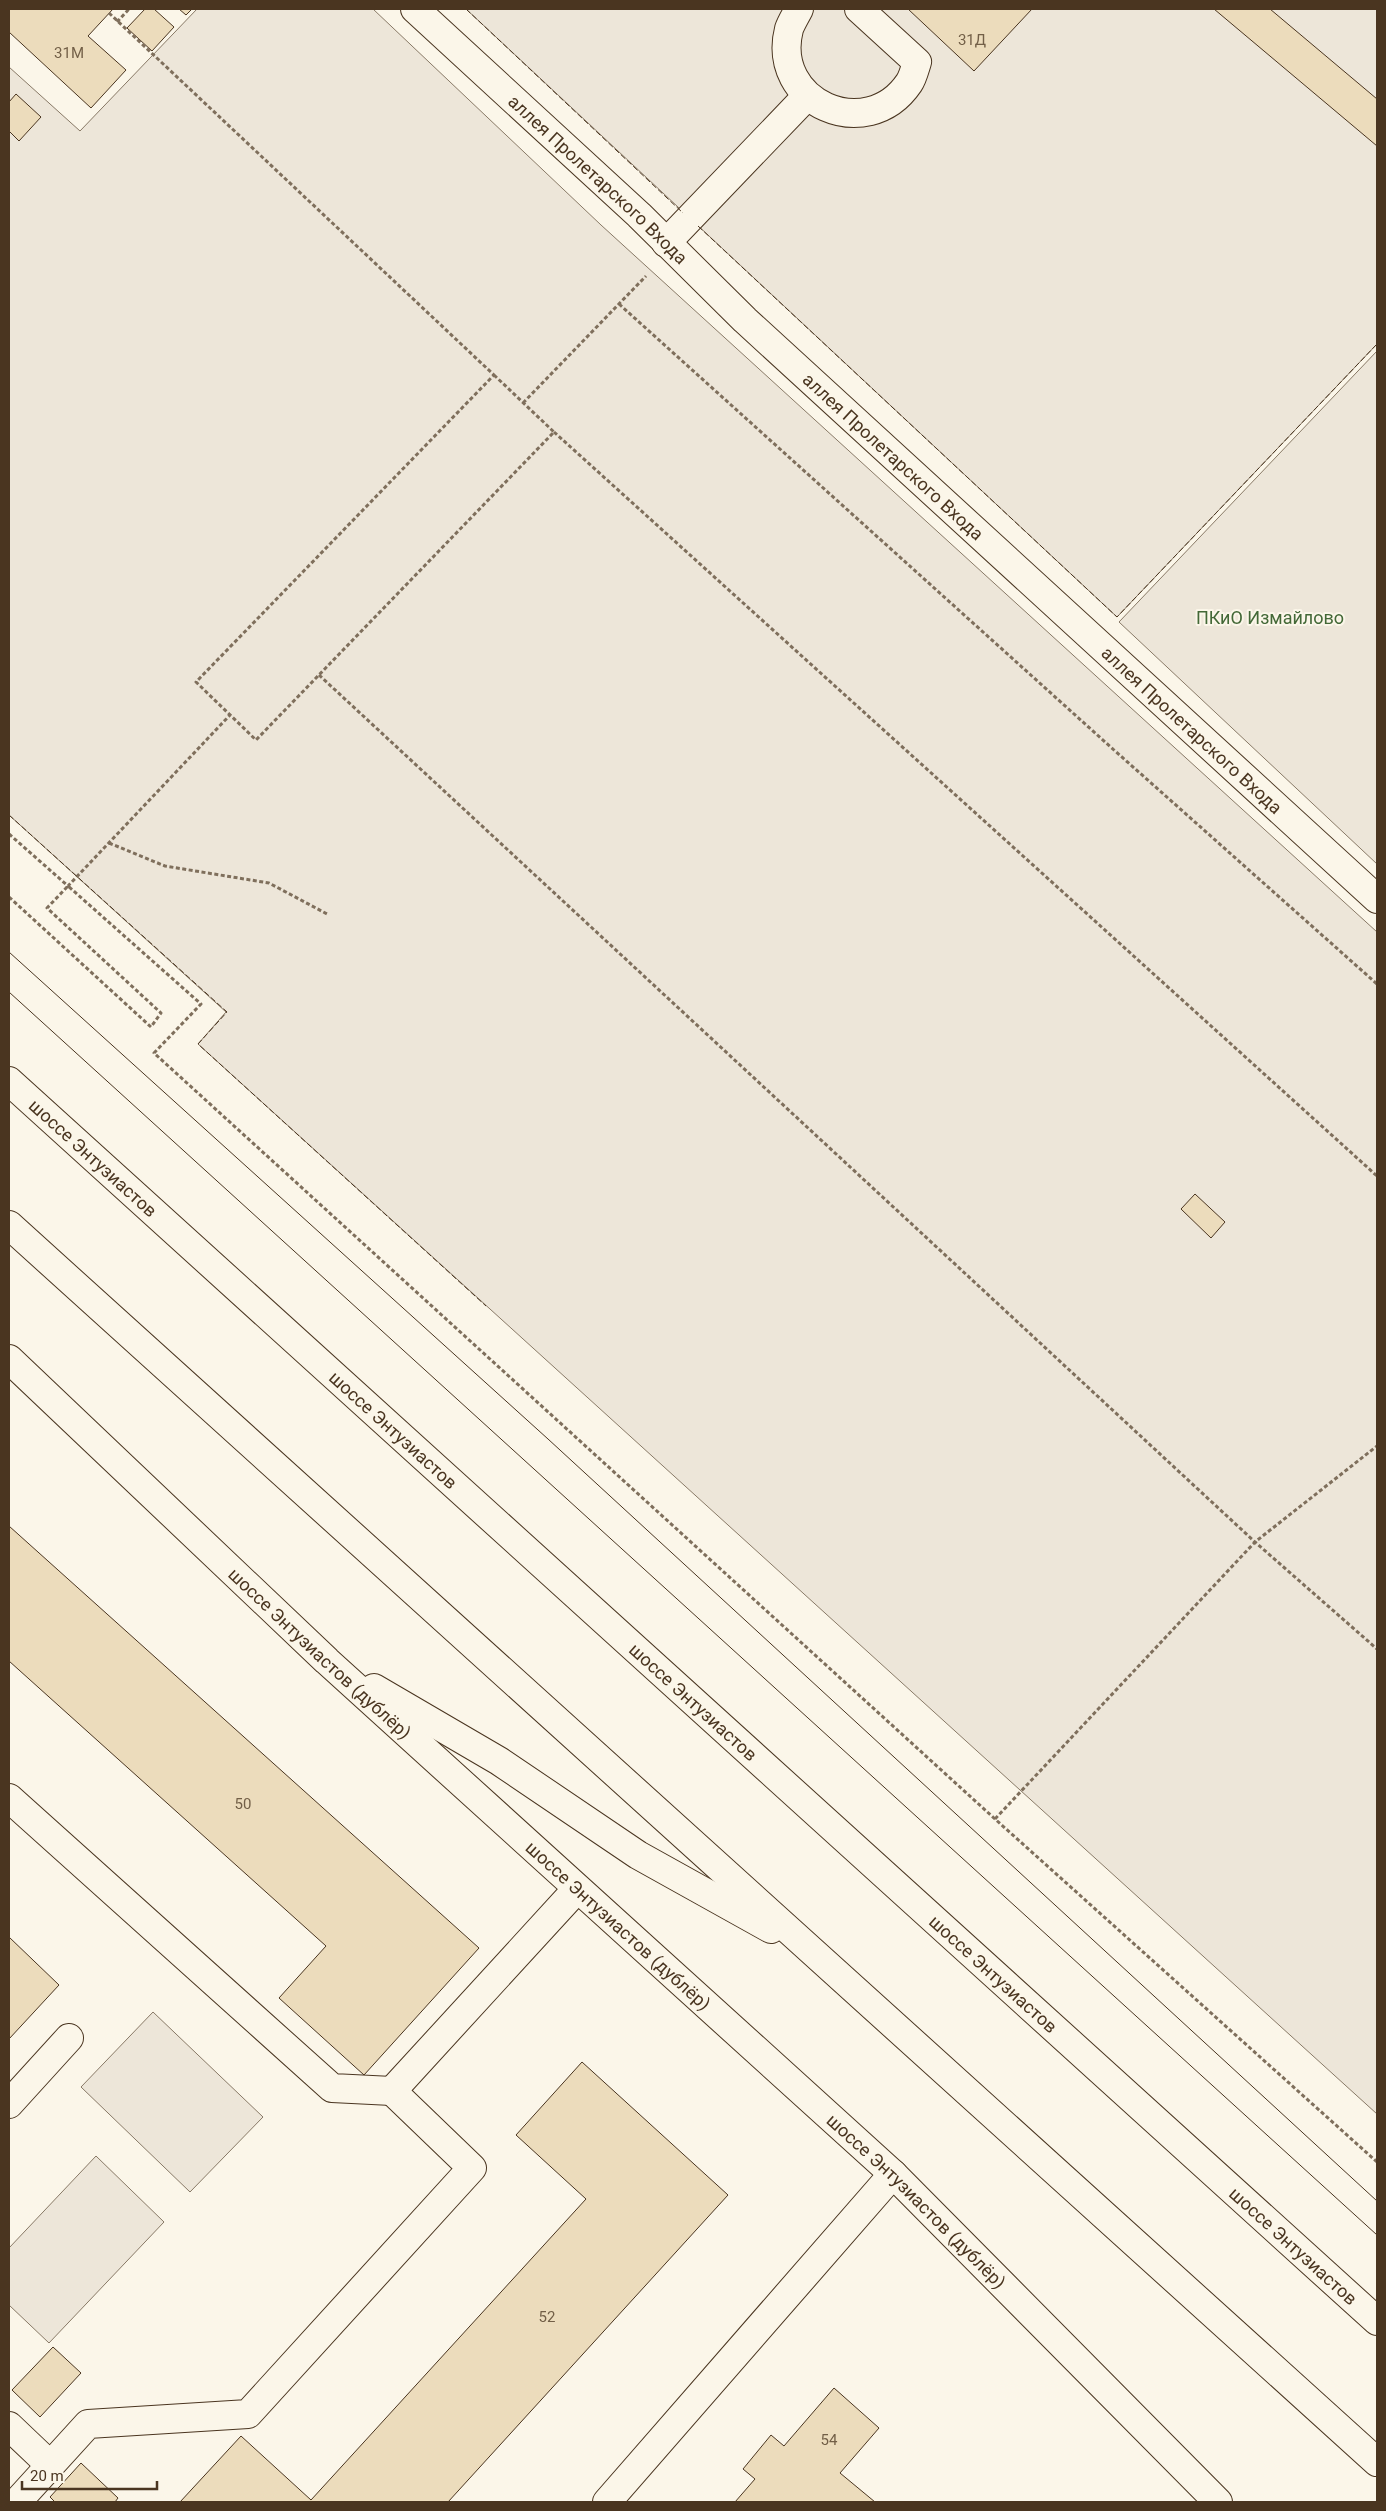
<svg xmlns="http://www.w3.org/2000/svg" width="1386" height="2511" viewBox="0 0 1386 2511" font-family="Roboto,sans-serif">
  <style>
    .green { fill: #ede6d9; stroke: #887966 }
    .building { fill: #ecdcbc; stroke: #4a3520 }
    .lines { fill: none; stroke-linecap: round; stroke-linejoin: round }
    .minor-casing { stroke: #4a3520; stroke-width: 30 }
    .major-casing { stroke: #4a3520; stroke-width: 30 }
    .path { stroke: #7f6f5c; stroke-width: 3; stroke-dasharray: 4 2.5; stroke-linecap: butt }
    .minor { stroke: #fbf6e9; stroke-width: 28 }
    .major { stroke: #fbf6e9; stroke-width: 28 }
    .tram { stroke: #4a3520; stroke-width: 1 }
    .fence { stroke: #4a3520; stroke-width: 1; stroke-dasharray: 6 2.5; stroke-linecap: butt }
    .labels { text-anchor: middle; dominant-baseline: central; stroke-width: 4; stroke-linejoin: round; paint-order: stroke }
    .number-label { font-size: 15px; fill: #725f47 }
    .street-label { font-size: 18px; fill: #4a3520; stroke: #fbf6e9 }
    .park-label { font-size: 18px; fill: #436837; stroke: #fbf6e9 }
  </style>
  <rect width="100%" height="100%" fill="#fbf6e9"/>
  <path class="green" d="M197,9h176l228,216 776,707v1182l-1179,-1070 28,-32 -217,-197v-748l71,64z
    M466,9h911v335l-260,273z
    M1377,351v513l-258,-242z
    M153,2012l110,105 -73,75 -109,-105z
    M96,2156l68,66 -115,121 -40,-38v-57z"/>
  <path class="building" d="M9,9h104l-25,27 38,34 -35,38 -82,-76z
    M145,9h9l20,18 -22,24 -25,-23z
    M179,9h13l-6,6z
    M908,9h124l-58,62z
    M1214,9h56l107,90v47z
    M16,94l25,23 -22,24 -10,-10v-29z
    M1195,1194l30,28 -14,16 -30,-29z
    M9,1526l470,422 -115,127 -85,-77 47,-52 -317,-285z
    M9,1937l50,48 -50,54z
    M582,2062l146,133 -280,307h-268l61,-66 70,64 275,-301 -70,-64z
    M53,2347l28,26 -41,44 -28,-27z
    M834,2388l45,40 -39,45 35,29h-140l20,-23 -12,-10 28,-34 13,11z
    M81,2463l37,35 -3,4h-60l-5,-5z"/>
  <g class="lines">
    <g class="minor-casing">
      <g id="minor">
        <path id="s1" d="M415,9l224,206 106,105 632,579"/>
        <path d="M799,9c-3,6 -8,14 -10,20 -19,74 78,116 120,54 4,-6 6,-15 8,-21l-58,-53"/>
        <path d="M666,243l141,-147"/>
        <path d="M9,1798l323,290 60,3"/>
        <path d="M9,2104l60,-66"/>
        <path d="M9,2426l41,39"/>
        <path d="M17,2502l71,-78 160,-10 224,-246 -80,-77 185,-202"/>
        <path d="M607,2502l286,-328"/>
      </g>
    </g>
    <g class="major-casing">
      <g id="major">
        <path id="s2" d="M9,1081l1368,1240"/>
        <path d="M9,1225l1368,1237"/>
        <path id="s3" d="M9,1359l318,302 566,513 325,328"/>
        <path d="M374,1688l125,73 139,94 133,74"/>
      </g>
    </g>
    <path class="path" d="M109,13l385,362
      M117,22l12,-13
      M619,304l495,446 263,234
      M494,375l60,57 -298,308 -60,-58z
      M523,403l123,-127
      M554,432l823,744
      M319,675l936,867 122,107
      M9,834l59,52 162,-171
      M109,843l56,23 104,17 60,32
      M9,897l142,130 10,-14 -114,-105 21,-22 133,118 -47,49 841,766 382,343
      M995,1819l260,-277 122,-96"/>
    <use href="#minor" class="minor"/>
    <use href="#major" class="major"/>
    <path class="tram" d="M9,952l539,487 829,762
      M9,992l1368,1243"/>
    <path class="fence" d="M466,9l217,204
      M698,226l419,391 260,-273
      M9,815l218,197 -29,32 288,262"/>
  </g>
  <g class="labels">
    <g class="number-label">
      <text x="972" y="40">31Д</text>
      <text x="69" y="53">31М</text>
      <text x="243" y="1804">50</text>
      <text x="547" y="2317">52</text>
      <text x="829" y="2440">54</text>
    </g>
    <g class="street-label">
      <text stroke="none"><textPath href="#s1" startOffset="250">аллея Пролетарского Входа</textPath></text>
      <text stroke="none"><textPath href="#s1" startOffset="655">аллея Пролетарского Входа</textPath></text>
      <text stroke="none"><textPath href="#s1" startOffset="1060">аллея Пролетарского Входа</textPath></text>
      <text stroke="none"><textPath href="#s2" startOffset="114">шоссе Энтузиастов</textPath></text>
      <text stroke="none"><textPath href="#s2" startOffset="519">шоссе Энтузиастов</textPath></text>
      <text stroke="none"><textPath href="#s3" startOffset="428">шоссе Энтузиастов (дублёр)</textPath></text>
      <text stroke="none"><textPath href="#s2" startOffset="924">шоссе Энтузиастов</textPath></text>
      <text stroke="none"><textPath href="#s3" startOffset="832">шоссе Энтузиастов (дублёр)</textPath></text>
      <text stroke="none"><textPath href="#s2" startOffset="1329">шоссе Энтузиастов</textPath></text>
      <text stroke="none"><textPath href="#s3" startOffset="1238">шоссе Энтузиастов (дублёр)</textPath></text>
      <text stroke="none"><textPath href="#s2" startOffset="1734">шоссе Энтузиастов</textPath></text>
    </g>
    <g class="park-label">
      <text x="1270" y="617">ПКиО Измайлово</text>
    </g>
  </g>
  <rect width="1386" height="2511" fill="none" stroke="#4a3520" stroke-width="20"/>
  <path d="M22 2481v8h135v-8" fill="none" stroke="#4a3520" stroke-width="2.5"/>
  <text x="30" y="2481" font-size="15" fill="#4a3520" stroke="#fbf6e9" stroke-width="4" paint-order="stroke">20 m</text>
</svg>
